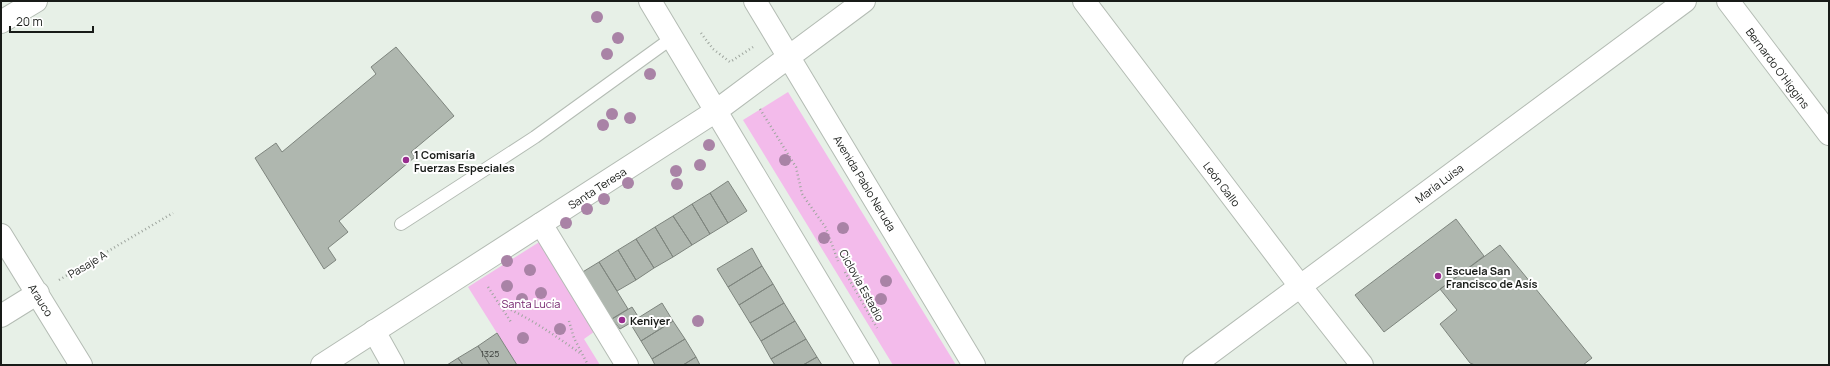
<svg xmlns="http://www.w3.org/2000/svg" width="1830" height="366" viewBox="0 0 1830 366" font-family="Manrope,sans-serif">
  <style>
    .green { fill: #f3bbeb }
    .building { fill: #afb7af; stroke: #7e857e }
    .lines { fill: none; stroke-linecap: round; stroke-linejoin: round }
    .lane-casing { stroke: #b4bcb4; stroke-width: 14 }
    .street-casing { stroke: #b4bcb4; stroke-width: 24 }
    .secondary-casing { stroke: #b4bcb4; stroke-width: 24 }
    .path { stroke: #9ea59e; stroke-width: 2.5; stroke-dasharray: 1 3; stroke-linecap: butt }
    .lane { stroke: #fff; stroke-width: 12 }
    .street { stroke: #fff; stroke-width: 22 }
    .secondary { stroke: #fff; stroke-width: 22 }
    .tree { fill: #a983a6 }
    .poi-dot { fill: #982d8f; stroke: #fff; stroke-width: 1.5 }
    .labels { text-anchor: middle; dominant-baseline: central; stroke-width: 4; stroke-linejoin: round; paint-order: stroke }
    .number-label { font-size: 9px; fill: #3e423e }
    .street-label { font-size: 11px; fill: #181b18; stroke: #fff }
    .poi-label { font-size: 11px; font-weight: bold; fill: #181b18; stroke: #fff; text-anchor: start }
    .park-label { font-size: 11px; fill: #772970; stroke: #fff }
  </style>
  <rect width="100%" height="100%" fill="#e7f0e7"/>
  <path class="green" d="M788,92l168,273h-63l-150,-245z
    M544,239l54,90 -14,10 16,26h-83l-49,-78z"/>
  <path class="building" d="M396,47l58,69 -43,36 4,5 -76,64 9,11 -20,16 8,12 -12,9 -69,-111 21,-15 6,9 94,-78 -5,-7z
    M728,181l19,30 -19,12 -18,-30z
    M710,193l18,30 -18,11 -18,-30z
    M692,204l18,30 -18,11 -19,-29z
    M673,216l19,29 -19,12 -18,-30z
    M1456,219l28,37 -100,76 -29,-37z
    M655,227l18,30 -19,11 -18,-29z
    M636,239l18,29 -18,12 -18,-30z
    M1500,245l92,113 -9,7h-108l-5,-2 -30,-39 17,-14 -17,-21z
    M752,248l10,18 -34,21 -11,-18z
    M618,250l18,30 -19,11 -18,-29z
    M599,262l29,47 -18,11 -29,-47z
    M762,266l11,18 -34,21 -11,-18z
    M773,284l11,19 -34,20 -11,-18z
    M662,303l11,18 -32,20 -11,-18z
    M784,303l11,18 -34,20 -11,-18z
    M632,307l7,11 -19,11 -8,-10z
    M673,321l12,18 -33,20 -11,-18z
    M795,321l11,18 -35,20 -10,-18z
    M497,333l20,32h-27l-12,-19z
    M685,339l11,18 -13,8h-28l-3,-6z
    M806,339l11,18 -14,8h-28l-4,-6z
    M478,346l12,19h-27l-5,-7z
    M696,357l4,8h-17z
    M817,357l5,8h-19z
    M458,358l5,7h-16z"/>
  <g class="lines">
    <g class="lane-casing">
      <path id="lane" d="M401,224l134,-87 137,-99"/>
    </g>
    <g class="street-casing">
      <path id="street" d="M541,224l86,141
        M1,235l80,130
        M1,316l37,-23
        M374,331l19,34
        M1194,365l491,-364"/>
    </g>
    <g class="secondary-casing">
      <path id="secondary" d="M650,1l218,364
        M755,1l219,364
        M1084,1l216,285 62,79
        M1728,1l101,133
        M1,22l35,-21
        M322,365l394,-254 148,-110"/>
    </g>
    <path class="path" d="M701,33l12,16 17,13 23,-15
      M760,109l36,58 6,27 24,34 12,33
      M845,272l32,56
      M59,280l114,-67
      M488,287l23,35
      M500,305c29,12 54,30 80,48
      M569,321l5,17 14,27"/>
    <use href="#lane" class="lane"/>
    <use href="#street" class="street"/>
    <use href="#secondary" class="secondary"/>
  </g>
  <g class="tree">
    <circle cx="597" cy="17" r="6"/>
    <circle cx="618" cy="38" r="6"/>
    <circle cx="607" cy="54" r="6"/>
    <circle cx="650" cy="74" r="6"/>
    <circle cx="612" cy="114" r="6"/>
    <circle cx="630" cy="118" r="6"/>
    <circle cx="603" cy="125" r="6"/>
    <circle cx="709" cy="145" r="6"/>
    <circle cx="785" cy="160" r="6"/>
    <circle cx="700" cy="165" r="6"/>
    <circle cx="676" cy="171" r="6"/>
    <circle cx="628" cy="183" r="6"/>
    <circle cx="677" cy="184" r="6"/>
    <circle cx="604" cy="199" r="6"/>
    <circle cx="587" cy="209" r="6"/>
    <circle cx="566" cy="223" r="6"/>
    <circle cx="843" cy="228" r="6"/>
    <circle cx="824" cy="238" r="6"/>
    <circle cx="507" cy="261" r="6"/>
    <circle cx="530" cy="270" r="6"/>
    <circle cx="886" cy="281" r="6"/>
    <circle cx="507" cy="286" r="6"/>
    <circle cx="541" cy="293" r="6"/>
    <circle cx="522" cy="299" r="6"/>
    <circle cx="881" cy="299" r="6"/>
    <circle cx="698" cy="321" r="6"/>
    <circle cx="560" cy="329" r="6"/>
    <circle cx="523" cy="338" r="6"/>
  </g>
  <g class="poi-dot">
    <circle cx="406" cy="160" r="4"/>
    <circle cx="1438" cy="276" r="4"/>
    <circle cx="622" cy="320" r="4"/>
  </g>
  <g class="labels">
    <g class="number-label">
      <text x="490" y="353">1325</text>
    </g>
    <g class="street-label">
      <text transform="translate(1778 68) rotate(53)">Bernardo O'Higgins</text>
      <text transform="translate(865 183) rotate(59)">Avenida Pablo Neruda</text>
      <text transform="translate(1439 183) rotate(-37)">María Luisa</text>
      <text transform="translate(1222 184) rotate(53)">León Gallo</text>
      <text transform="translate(597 188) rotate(-33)">Santa Teresa</text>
      <text transform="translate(87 264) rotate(-31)">Pasaje A</text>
      <text transform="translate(862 285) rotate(61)">Ciclovía Estadio</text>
      <text transform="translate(41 300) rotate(58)">Arauco</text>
    </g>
    <g class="poi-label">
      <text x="414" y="154">1 Comisaría<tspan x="414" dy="13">Fuerzas Especiales</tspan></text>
      <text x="1446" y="270">Escuela San<tspan x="1446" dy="13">Francisco de Asís</tspan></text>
      <text x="630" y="320">Keniyer</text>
    </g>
    <g class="park-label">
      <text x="531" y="303">Santa Lucía</text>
    </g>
  </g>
  <rect width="1830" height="366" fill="none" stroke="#181b18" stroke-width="4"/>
  <path d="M10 26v6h83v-6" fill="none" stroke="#181b18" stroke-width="2"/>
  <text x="16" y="26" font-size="12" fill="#181b18" stroke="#ffffff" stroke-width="3" paint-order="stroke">20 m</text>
</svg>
